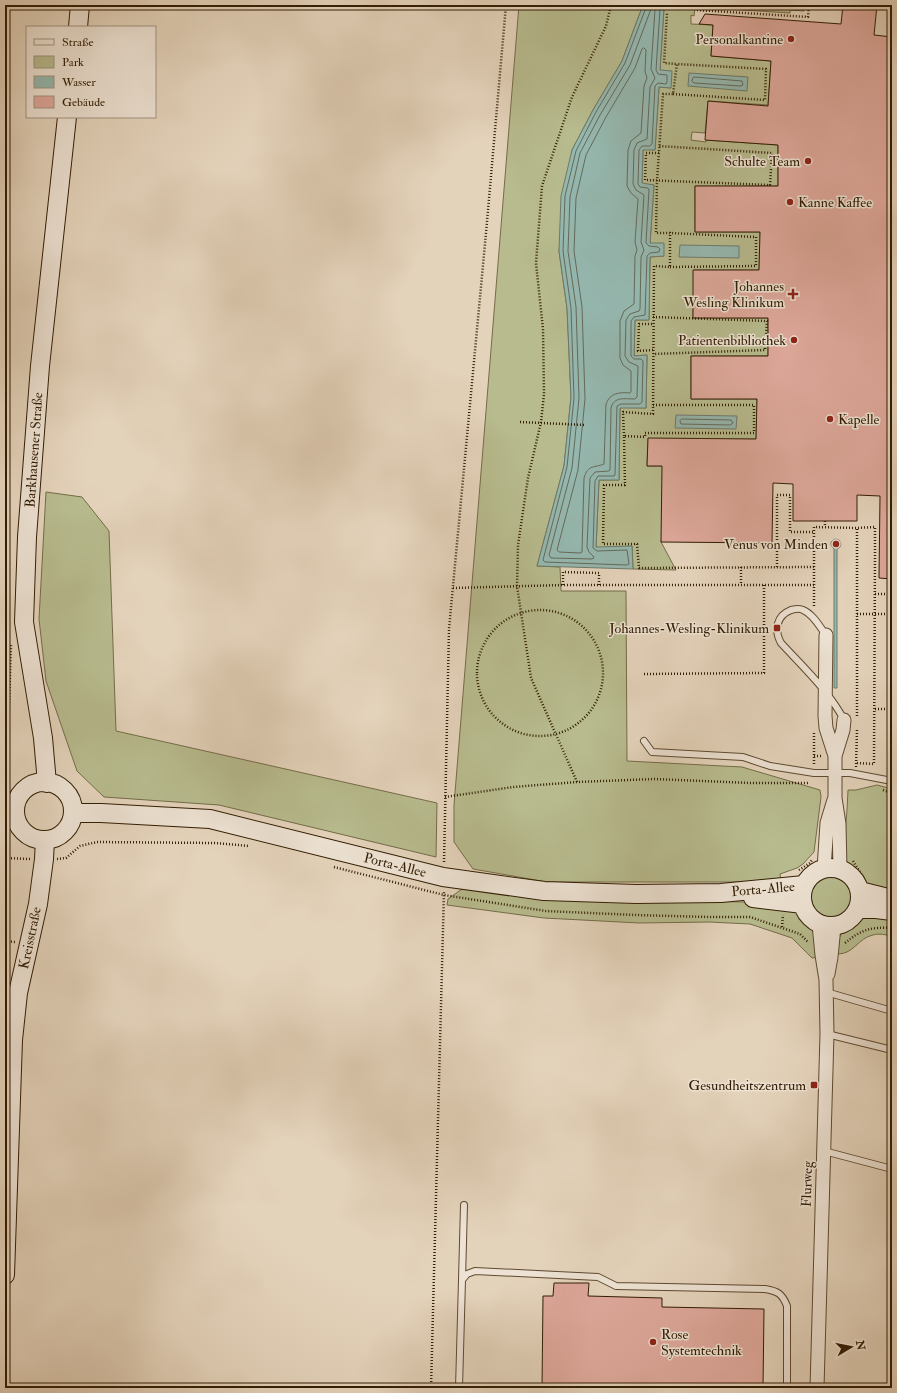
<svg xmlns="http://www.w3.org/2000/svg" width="897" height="1393" viewBox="0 0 897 1393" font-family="'IM FELL Double Pica',serif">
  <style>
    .green { fill: #b7bb8e; stroke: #746c48 }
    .water { fill: #95b8b0; stroke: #6d7a6b }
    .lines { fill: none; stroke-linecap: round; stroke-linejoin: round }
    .shore { stroke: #646a5a; stroke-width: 1 }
    .building { fill: #dea89b; stroke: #321d03 }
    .lane-casing { stroke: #5e4a31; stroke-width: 8 }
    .street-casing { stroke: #5e4a31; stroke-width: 15 }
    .secondary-casing { stroke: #321d03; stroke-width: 20 }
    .path { stroke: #321d03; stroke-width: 2.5; stroke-dasharray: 1 2; stroke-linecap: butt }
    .lane { stroke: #ede2d3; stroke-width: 6 }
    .street { stroke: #ede2d3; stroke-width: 13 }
    .secondary { stroke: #ede2d3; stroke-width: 18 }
    .poi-dot { fill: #8f2418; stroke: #ede2d3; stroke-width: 1.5 }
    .labels { text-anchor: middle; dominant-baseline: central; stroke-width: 3; stroke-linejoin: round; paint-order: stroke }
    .poi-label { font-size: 14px; fill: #321d03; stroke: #ede2d3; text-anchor: end }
    .street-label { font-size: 14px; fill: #321d03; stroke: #ede2d3 }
  </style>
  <rect width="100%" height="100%" fill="#e4d3bb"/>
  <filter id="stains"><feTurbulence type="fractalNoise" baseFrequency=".005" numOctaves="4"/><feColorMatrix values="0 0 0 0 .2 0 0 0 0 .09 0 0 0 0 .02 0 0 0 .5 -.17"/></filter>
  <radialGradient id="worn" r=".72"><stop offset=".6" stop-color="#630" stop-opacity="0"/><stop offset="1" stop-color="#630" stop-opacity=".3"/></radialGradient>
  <path class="green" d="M519,5h124l-21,56 -29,49 -21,40 -13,101 8,57 4,89 -7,69 -27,100 23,1 1,24h65l1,170 115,6 78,23 1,7 -7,55 -11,12 -6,4 -17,6 1,8h-234l-74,-13 -19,-27v-37z
    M677,5h128l-1,6 -14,-1v3l-95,-6 -1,9 -3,-1v9l22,1 -2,31 60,5 -3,44 -60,-4 -3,32 -13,-1 -1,8 15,2v-2l72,5v41h-83v46h65l-1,38h-65l-1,48h75v38h-77v43h66l-1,40h-108l-1,27h28l-14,76 15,28 -43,-1 -1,-23 -36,2 3,-68h20l1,-73 26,1 1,-53 -13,1 1,-36h14l1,-63 14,-1 -14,-13 4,-58 -12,-1 1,-35 12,1 4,-63 12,1 -11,-18 4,-62h13z
    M46,492l36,5 27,34 7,200 321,72 -1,54 -217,-52 -115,-8 -27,-26 -31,-90 -7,-62z
    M877,785l15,4v106l-27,-11 -20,-23 -2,-5 4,-46 1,-20h8z
    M811 897a20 20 0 1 1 40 0a20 20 0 1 1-40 0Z
    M465,887c69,4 138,10 208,14 25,1 108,-2 125,10 16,11 18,29 20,46l-6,1 -20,-20 -42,-14 -41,-2 -70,1 -95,-5 -97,-13 1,-6z
    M892,916v20c-6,-1 -13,-3 -19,-1 -15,3 -19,19 -35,19 0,-13 0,-21 11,-28 4,-3 7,-5 10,-8z"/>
  <path class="water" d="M643,5h34v3h-13l-4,62 12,1 -1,17 -12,-1 -4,63h-12l-1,33 12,2 -4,58h14v13l-14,1 -1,63h-14l-1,36 13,-1 -1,53h-26l-1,72h-20l-3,67 36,-1 1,23 -96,-3 27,-100 7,-69 -4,-89 -8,-57 2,-55 11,-46 21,-40 29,-49z
    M689,73l59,4 -1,14 -59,-5z
    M680,245l59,1v12l-60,-1z
    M676,415l61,1 -1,13 -61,-1z
    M835,539l4,1 2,4 -1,3 -3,2v139h-3v-139l-3,-4v-3z"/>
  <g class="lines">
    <path class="shore" d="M647,5l-22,58 -29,49 -20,39 -11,45 -2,55 8,57 3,90 -7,69 -24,93 2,2 82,3 2,-1 -2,-14 -30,1 -4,-3 2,-67 3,-5h16l1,-1 2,-69 4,-2h19l2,-2 1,-41 -2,-2h-7l-3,-3v-35l3,-4 11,-2 2,-59 3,-3 9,-1 1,-3 -2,-2 -9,-1 -3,-3 3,-53 -1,-2 -8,-1 -2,-3 1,-34 3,-4h8l2,-2 3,-58 3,-3 8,1 1,-2v-7l-9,-1 -2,-4 4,-61 2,-4
      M653,8l2,2 -4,59 4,9 -5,9 -3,52 -10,4 -3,7 -1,34 3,6 8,5 -3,47 3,8 -3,7 -1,52 -1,2 -9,3 -4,6 -1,36 4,6 9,4 -1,31 -2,2c-10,0 -21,-3 -24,9l-1,62 -1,1 -14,1 -5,6 -3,69 2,5 4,4 1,2 -2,1 -41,-1 -2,-3 23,-87 7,-70 -3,-91 -8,-56 2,-54 10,-44 20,-38 30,-50 21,-56z
      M644,48l2,2 -1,21 2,7 -3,8 -3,47 -10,8 -3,9 -1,36 4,7 7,6 -3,43 2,8 -2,6 -1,48 -10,7 -4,10v37l3,7 8,6v20l-1,2c-11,-1 -20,0 -24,11l-2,60c-9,4 -16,0 -20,14l-2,74 -2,1 -21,-1 -2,-2 21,-80 7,-71 -3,-92 -8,-56 2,-53 10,-43 20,-38 29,-49 7,-19z
      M694,77l48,4 1,4 -2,1 -47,-3 -2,-2z
      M682,419l49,1 2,3 -3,2 -49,-1 -1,-3z"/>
  </g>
  <path class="building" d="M843,5h34l-3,30 18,2v542l-13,-1 1,-82 -23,-1v26h-64v-37l-20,-1 -1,60 -111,-1 1,-76h-15l1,-28 108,1 1,-40h-66v-43h77v-38h-75v-48h66l1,-38h-65v-46h83v-41l-73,-5 3,-39 60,5 3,-45 -60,-5 2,-31 -14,-1 6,-10 136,10z
    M554,1283h35l-1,13 74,2v9l102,2 -1,79h-221l1,-92h10z"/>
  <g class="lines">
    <g class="lane-casing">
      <path id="lane" d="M826,635c-6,-8 -13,-21 -23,-25 -3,-2 -8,-1 -12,0 -15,6 -17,20 -10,33 22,24 48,48 63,77
        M644,741l8,11 91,5 27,9 44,7h36l42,8
        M826,992l66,19
        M827,1034l65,16
        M824,1151l68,18
        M462,1280l2,-75
        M459,1388l3,-108 5,-6 8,-3 123,6 18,9 149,3c12,2 17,4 22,17v82"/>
    </g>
    <g class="street-casing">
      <path id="street" d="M826,635l-1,81 1,12 9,28
        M824,869l3,-46 7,-23
        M840,869l-1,-45 -4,-26v-42l8,-26 1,-10
        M828,974l3,-17 3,-31
        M817,1388l10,-354 -1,-54 -4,-25 -3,-31"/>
    </g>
    <g class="secondary-casing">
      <path id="secondary" d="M78,27l2,-22
        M15 811a29 29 0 1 1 58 0a29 29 0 1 1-58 0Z
        M47,783l-4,-45 -19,-116 3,-85 13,-171 27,-249
        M73,813h28l109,6 233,58 101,14 92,3 85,-1 83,-8
        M802 897a29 29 0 1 1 58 0a29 29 0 1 1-58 0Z
        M860,891l32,8
        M753,898l50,6
        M858,909h18l16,2
        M5,1275l8,-235 5,-47 20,-89 6,-45 1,-19"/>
    </g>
    <path class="path" d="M697,10l111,7 1,-12
      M673,94l92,6 1,-31 -89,-5
      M659,153h-13l-1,27 125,5 2,-32 -113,-7
      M670,267l86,-1v-29l-86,-4
      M653,317l114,4 -2,29 -112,4
      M653,350l-15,1 1,-27h14
      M653,405h101v28h-109v4l-21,-1 1,49h-21l-1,59h34l2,24 175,-1
      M520,422l65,3
      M624,436l-1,-24 30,2 1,-148 16,1v-34h-14l1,-52 6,-87h10l4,-30 -13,-1 3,-50
      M825,521v6
      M741,567v18
      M777,567v-72h13v37h24
      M563,585v-13l36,1v12
      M453,588l110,-3h251
      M875,594h17
      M814,606v-79l43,1v189
      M477 673a63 63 0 1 1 126 0a63 63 0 1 1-126 0Z
      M857,614h35
      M644,674l120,-1v-88
      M875,709h17
      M814,756h9
      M857,763l17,1 1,-213v-24l-18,1
      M814,764v-31
      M856,767l1,-37
      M577,782l-46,-104 -14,-92 1,-41 10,-67 13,-56 3,-28 -1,-65 -7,-66 6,-77 30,-89 34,-71 5,-21
      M883,790l9,3
      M445,797l68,-10 64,-5 78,-3 95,4h59
      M5,826l6,-181
      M5,858l25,1
      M57,859l9,-1 14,-12 17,-4 118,1 34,3
      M853,861l10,16
      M444,862l5,-233 37,-396 20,-228
      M334,867l110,28 102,16 89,4 74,2h41l50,17 8,8
      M799,870l11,-7 2,-3
      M782,927l1,-12
      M5,941l10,1
      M845,943c17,-14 26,-16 47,-15
      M431,1388l13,-497"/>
    <use href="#lane" class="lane"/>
    <use href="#street" class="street"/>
    <use href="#secondary" class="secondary"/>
  </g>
  <g class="poi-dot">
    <circle cx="791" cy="39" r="4"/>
    <circle cx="808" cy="161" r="4"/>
    <circle cx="790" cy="202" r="4"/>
    <path d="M791 288h4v4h4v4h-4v4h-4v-4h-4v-4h4z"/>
    <circle cx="794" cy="340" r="4"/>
    <circle cx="830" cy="419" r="4"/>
    <circle cx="836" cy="544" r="4"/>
    <rect x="773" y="624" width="8" height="8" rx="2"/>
    <rect x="810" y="1081" width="8" height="8" rx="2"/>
    <circle cx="653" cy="1342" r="4"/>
  </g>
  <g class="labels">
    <g class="poi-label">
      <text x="783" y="39">Personalkantine</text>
      <text x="800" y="161">Schulte Team</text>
      <text x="798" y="202" text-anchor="start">Kanne Kaffee</text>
      <text x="784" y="286">Johannes<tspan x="784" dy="16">Wesling Klinikum</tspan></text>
      <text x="786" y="340">Patientenbibliothek</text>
      <text x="838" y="419" text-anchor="start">Kapelle</text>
      <text x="828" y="544">Venus von Minden</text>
      <text x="769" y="628">Johannes-Wesling-Klinikum</text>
      <text x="806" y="1085">Gesundheitszentrum</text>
      <text x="661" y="1334" text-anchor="start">Rose<tspan x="661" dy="16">Systemtechnik</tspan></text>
    </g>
    <g class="street-label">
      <text transform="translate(34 450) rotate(-86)">Barkhausener Straße</text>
      <text transform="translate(395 865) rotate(14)">Porta-Allee</text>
      <text transform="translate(763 889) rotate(-5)">Porta-Allee</text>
      <text transform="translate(30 938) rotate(-78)">Kreisstraße</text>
      <text transform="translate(807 1184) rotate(-88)">Flurweg</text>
    </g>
  </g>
  <rect width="897" height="1393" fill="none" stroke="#e4d3bb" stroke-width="20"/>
  <rect x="6" y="6" width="885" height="1381" fill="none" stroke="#321d03" stroke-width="2"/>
  <rect x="10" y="10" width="877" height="1373" fill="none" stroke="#321d03"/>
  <rect x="26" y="26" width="130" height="92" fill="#ede2d3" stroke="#a29380"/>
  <rect x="34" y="39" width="20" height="6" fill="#ede2d3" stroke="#a29380"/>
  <text x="62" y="46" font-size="12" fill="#321d03">Straße</text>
  <rect x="34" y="56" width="20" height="12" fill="#b7bb8e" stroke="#a29380"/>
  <text x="62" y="66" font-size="12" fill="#321d03">Park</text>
  <rect x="34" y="76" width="20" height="12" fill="#95b8b0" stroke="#a29380"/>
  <text x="62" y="86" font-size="12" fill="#321d03">Wasser</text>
  <rect x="34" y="96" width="20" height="12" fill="#dea89b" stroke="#a29380"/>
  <text x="62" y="106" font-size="12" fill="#321d03">Gebäude</text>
  <g transform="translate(851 1347) rotate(80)" stroke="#ede2d3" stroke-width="3" paint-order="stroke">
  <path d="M0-3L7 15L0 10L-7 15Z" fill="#321d03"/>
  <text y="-6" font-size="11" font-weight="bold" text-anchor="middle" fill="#321d03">N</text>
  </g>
  <rect width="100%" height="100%" filter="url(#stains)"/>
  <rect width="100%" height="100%" fill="url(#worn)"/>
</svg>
